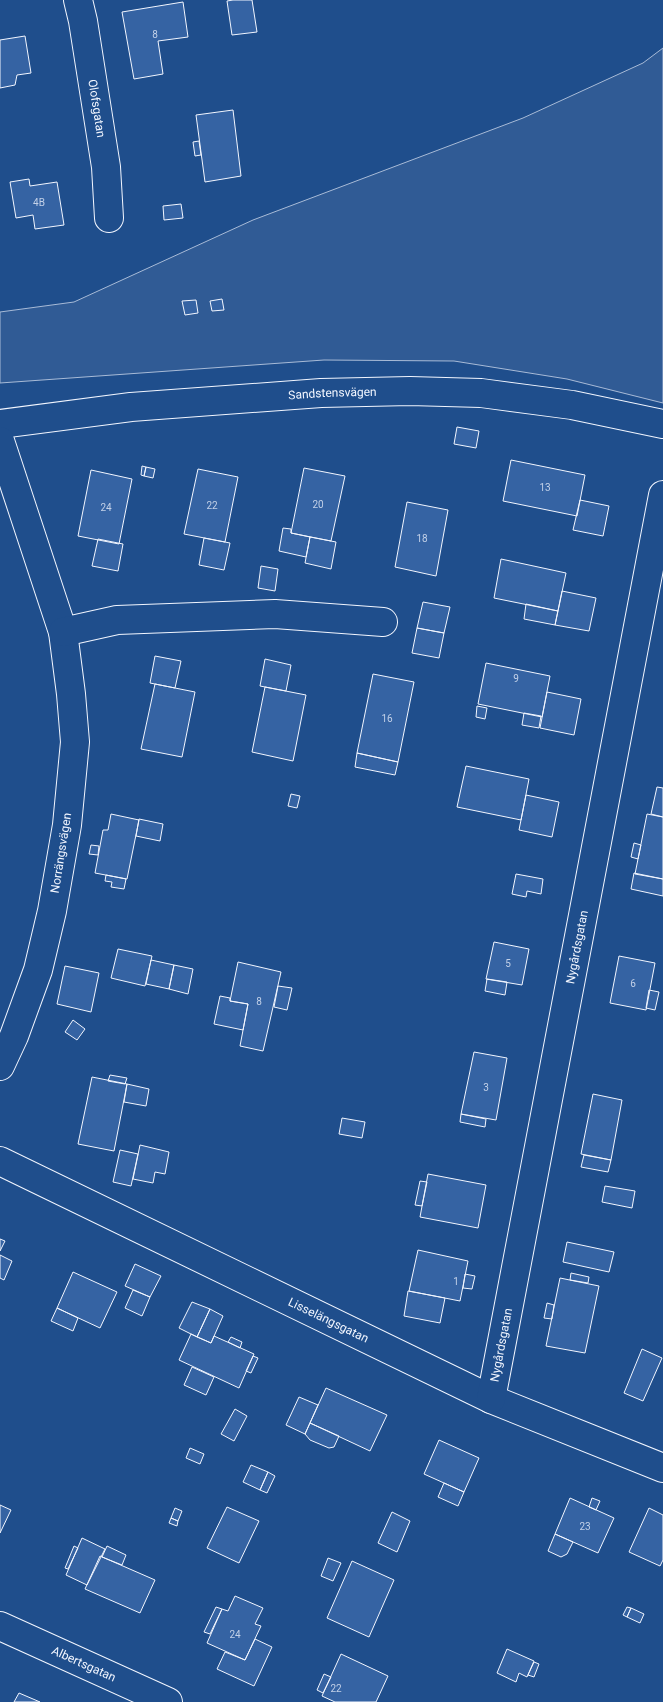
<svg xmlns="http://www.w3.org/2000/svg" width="663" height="1702" viewBox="0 0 663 1702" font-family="Roboto,sans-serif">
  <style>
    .green { fill: #305b95; stroke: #a8bbd7 }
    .building { fill: #3563a3; stroke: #f2f6ff }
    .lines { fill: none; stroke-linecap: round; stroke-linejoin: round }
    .minor-casing { stroke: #f2f6ff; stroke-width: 30 }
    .minor { stroke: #1f4e8c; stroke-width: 28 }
    .labels { text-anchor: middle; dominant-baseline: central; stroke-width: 4; stroke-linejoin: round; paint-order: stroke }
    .number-label { font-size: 10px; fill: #c3d1e8 }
    .street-label { font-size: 12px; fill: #f2f6ff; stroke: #1f4e8c }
  </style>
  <rect width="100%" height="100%" fill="#1f4e8c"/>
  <path class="green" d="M663,48v355l-96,-24 -113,-18 -130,-1 -324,23v-71l74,-10 179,-82 270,-102 120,-55z"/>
  <path class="building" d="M233,0h19l5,32 -25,3 -5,-34z
    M183,2l5,35 -30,4 5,33 -29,5 -12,-67z
    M25,36l6,37 -14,2 -2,10 -15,3v-48z
    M233,110l8,66 -36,6 -9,-67z
    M199,141l2,14 -6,1 -2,-14z
    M29,179l1,7 27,-4 7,43 -29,4 -2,-14 -17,3 -6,-36z
    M181,204l2,14 -19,2 -1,-14z
    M222,299l2,11 -12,1 -2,-10z
    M196,300l2,13 -13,2 -3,-14z
    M457,427l22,4 -3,17 -22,-4z
    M511,460l74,15 -8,41 -74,-15z
    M142,466l4,1 -2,9 -3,-1z
    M146,467l9,2 -2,9 -9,-2z
    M304,468l41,8 -14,65 -40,-8z
    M198,469l40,8 -13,65 -41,-8z
    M91,470l41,9 -13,65 -41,-8z
    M580,500l29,6 -6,30 -30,-6z
    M407,502l41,8 -12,66 -41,-9z
    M283,528l8,1v4l19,4 -4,20 -27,-6z
    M310,537l26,5 -5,27 -26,-6z
    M204,538l26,5 -6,27 -25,-5z
    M98,539l25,5 -5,27 -26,-5z
    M501,559l65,14 -8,38 -64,-13z
    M261,566l17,3 -3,22 -17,-3z
    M562,591l34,7 -7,33 -34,-6z
    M423,602l27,5 -6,26 -27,-5z
    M526,604l32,7 -3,14 -31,-6z
    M417,628l27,5 -5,25 -27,-5z
    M155,656l26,5 -6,27 -25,-5z
    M265,659l26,6 -5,26 -26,-5z
    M486,663l64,13 -8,41 -64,-13z
    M373,674l41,8 -16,80 -41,-9z
    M155,684l40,8 -13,65 -41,-8z
    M265,687l41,8 -13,66 -41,-9z
    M547,692l34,7 -7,36 -34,-7z
    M477,706l10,2 -2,11 -9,-2z
    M524,713l17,3 -2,12 -17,-3z
    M357,753l41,9 -3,13 -40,-8z
    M466,766l63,13 -8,41 -64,-13z
    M657,787l6,1v29l-12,-3z
    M291,794l9,2 -3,12 -9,-2z
    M526,795l33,7 -7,35 -33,-7z
    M111,814l28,6 -12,59 -32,-6 8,-43h5z
    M647,814l16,3v62l-28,-5z
    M139,819l24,5 -3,17 -24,-5z
    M634,843l7,2 -3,14 -7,-2z
    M91,845l8,1 -1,9 -9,-1z
    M634,873l29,6v17l-32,-7z
    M516,874l27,5 -2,15 -14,-3 -1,6 -14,-3z
    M106,875l20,4 -2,10 -13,-2 1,-5 -7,-1z
    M494,942l35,7 -7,36 -36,-6z
    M118,949l34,7 -7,30 -34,-8z
    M619,956l36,7 -9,47 -36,-7z
    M151,960l23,5 -5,24 -23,-5z
    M238,962l43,10 -18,79 -23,-5 8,-42 -18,-3z
    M174,965l19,4 -5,25 -19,-5z
    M65,966l34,7 -8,39 -34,-8z
    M487,979l20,3 -2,13 -20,-4z
    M278,986l14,2 -5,22 -13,-3z
    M649,990l10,2 -4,18 -9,-2z
    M220,996l10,2v3l18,3 -5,26 -29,-6z
    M73,1020l12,9 -8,11 -12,-8z
    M474,1052l33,6 -11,62 -35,-6z
    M110,1075l17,3 -2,6 -17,-3z
    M92,1077l35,7 -13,67 -36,-7z
    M127,1084l22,5 -3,17 -22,-4z
    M593,1094l29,6 -11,60 -30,-6z
    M461,1114l25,5 -1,8 -25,-5z
    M342,1118l23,4 -3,16 -23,-4z
    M140,1145l29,7 -4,22 -10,-2 -2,11 -20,-4z
    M120,1150l18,4 -7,32 -18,-4z
    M584,1155l27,5 -3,12 -27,-5z
    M428,1174l58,11 -8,43 -58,-11z
    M420,1181l7,1 -5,24 -7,-1z
    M605,1186l30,5 -3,17 -30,-6z
    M0,1239l5,2 -5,10z
    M567,1242l47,10 -5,20 -46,-10z
    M418,1250l50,11 -8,40 -51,-10z
    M0,1255l12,6 -8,19 -4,-2z
    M135,1264l26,12 -11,21 -25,-11z
    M73,1272l44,20 -17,36 -43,-20z
    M571,1273l18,4 -1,6 -18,-3z
    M465,1274l10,2 -3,13 -9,-1z
    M560,1278l39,8 -14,67 -39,-7z
    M133,1290l17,7 -8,19 -17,-8z
    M408,1291l37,7 -5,25 -36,-7z
    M192,1302l18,7 -13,28 -18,-9z
    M547,1303l7,2 -2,14 -8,-1z
    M57,1308l21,10 -5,13 -22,-10z
    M210,1309l13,7 -12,27 -14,-6z
    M191,1334l20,9 3,-7 40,18 -15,34 -60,-28z
    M231,1337l11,5 -2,6 -12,-6z
    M642,1349l20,9 -19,43 -19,-8z
    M253,1356l5,2 -7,15 -5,-2z
    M192,1367l22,10 -8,18 -22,-10z
    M326,1388l61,27 -17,36 -60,-28z
    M299,1397l19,8 -13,29 -19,-9z
    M235,1409l12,7 -13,25 -13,-7z
    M310,1423l29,13 -5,11 -5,1 -19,-8 -5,-6z
    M439,1440l40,18 -15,34 -40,-18z
    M190,1448l14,6 -4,10 -14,-6z
    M251,1465l17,7 -8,18 -17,-8z
    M268,1472l7,4 -8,17 -7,-3z
    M444,1483l20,9 -6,14 -20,-9z
    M570,1498l44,20 -16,35 -43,-19z
    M592,1498l8,3 -4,9 -7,-3z
    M0,1505l11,5 -11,23z
    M227,1507l32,14 -20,42 -32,-15z
    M175,1508l7,3 -4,10 -7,-3z
    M649,1508l14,7v45l-3,6 -31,-14z
    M392,1512l18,9 -13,31 -19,-9z
    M171,1518l7,3 -1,5 -8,-3z
    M555,1534l18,8 -6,12 -6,3 -13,-6z
    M82,1538l23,11 -18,36 -21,-10z
    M74,1546l4,2 -10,21 -3,-1z
    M107,1546l19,9 -4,10 -20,-8z
    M100,1556l55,24 -15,33 -55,-24z
    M328,1558l13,5 -8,18 -12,-5z
    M352,1561l42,19 -25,57 -42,-19z
    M235,1596l28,12 -8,16 6,2 -16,34 -38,-17 15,-34 6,2z
    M216,1607l6,2 -12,25 -6,-2z
    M627,1607l4,1 -4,9 -4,-2z
    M631,1608l13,6 -4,9 -13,-6z
    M255,1639l17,8 -18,39 -37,-17 8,-17 20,8z
    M507,1649l27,12 -7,16 -8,-4 -3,9 -19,-9z
    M341,1654l47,22 -12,26h-41l-13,-6z
    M534,1662l5,2 -5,13 -6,-2z
    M324,1674l7,3 -8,16 -6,-3z
    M19,1693l21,9h-26z"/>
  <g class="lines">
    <g class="minor-casing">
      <g id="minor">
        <path id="s1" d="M78,0l5,21 23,146 3,51"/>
        <path id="s2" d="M0,424l131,-17 190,-14 89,-2 71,2 91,12 91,19"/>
        <path d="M0,441l63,191 8,62 4,48 -8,83 -15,86 -14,59 -24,66 -14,30"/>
        <path d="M63,632l54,-12 158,-6 108,8"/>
        <path id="s3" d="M0,1161l491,238 172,69"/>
        <path id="s4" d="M491,1399l172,-904"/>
        <path id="s5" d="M0,1626l168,76"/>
      </g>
    </g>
    <use href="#minor" class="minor"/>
  </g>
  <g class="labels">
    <g class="number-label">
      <text x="155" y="34">8</text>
      <text x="39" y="202">4B</text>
      <text x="545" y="487">13</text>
      <text x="318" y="504">20</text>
      <text x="212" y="505">22</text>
      <text x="106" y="507">24</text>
      <text x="422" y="538">18</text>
      <text x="516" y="678">9</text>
      <text x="387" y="718">16</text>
      <text x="508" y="963">5</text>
      <text x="633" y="983">6</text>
      <text x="259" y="1001">8</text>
      <text x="486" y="1087">3</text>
      <text x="456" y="1281">1</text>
      <text x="585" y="1526">23</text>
      <text x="235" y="1634">24</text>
      <text x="336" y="1688">22</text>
    </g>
    <g class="street-label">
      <text stroke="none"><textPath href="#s1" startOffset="110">Olofsgatan</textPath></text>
      <text stroke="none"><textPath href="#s2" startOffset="334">Sandstensvägen</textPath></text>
      <text transform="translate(61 853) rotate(-81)">Norrängsvägen</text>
      <text stroke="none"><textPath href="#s4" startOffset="460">Nygårdsgatan</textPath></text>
      <text stroke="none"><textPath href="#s3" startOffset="365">Lisselängsgatan</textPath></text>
      <text stroke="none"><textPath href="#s4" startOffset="55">Nygårdsgatan</textPath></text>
      <text stroke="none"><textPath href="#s5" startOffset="92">Albertsgatan</textPath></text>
    </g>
  </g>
</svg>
